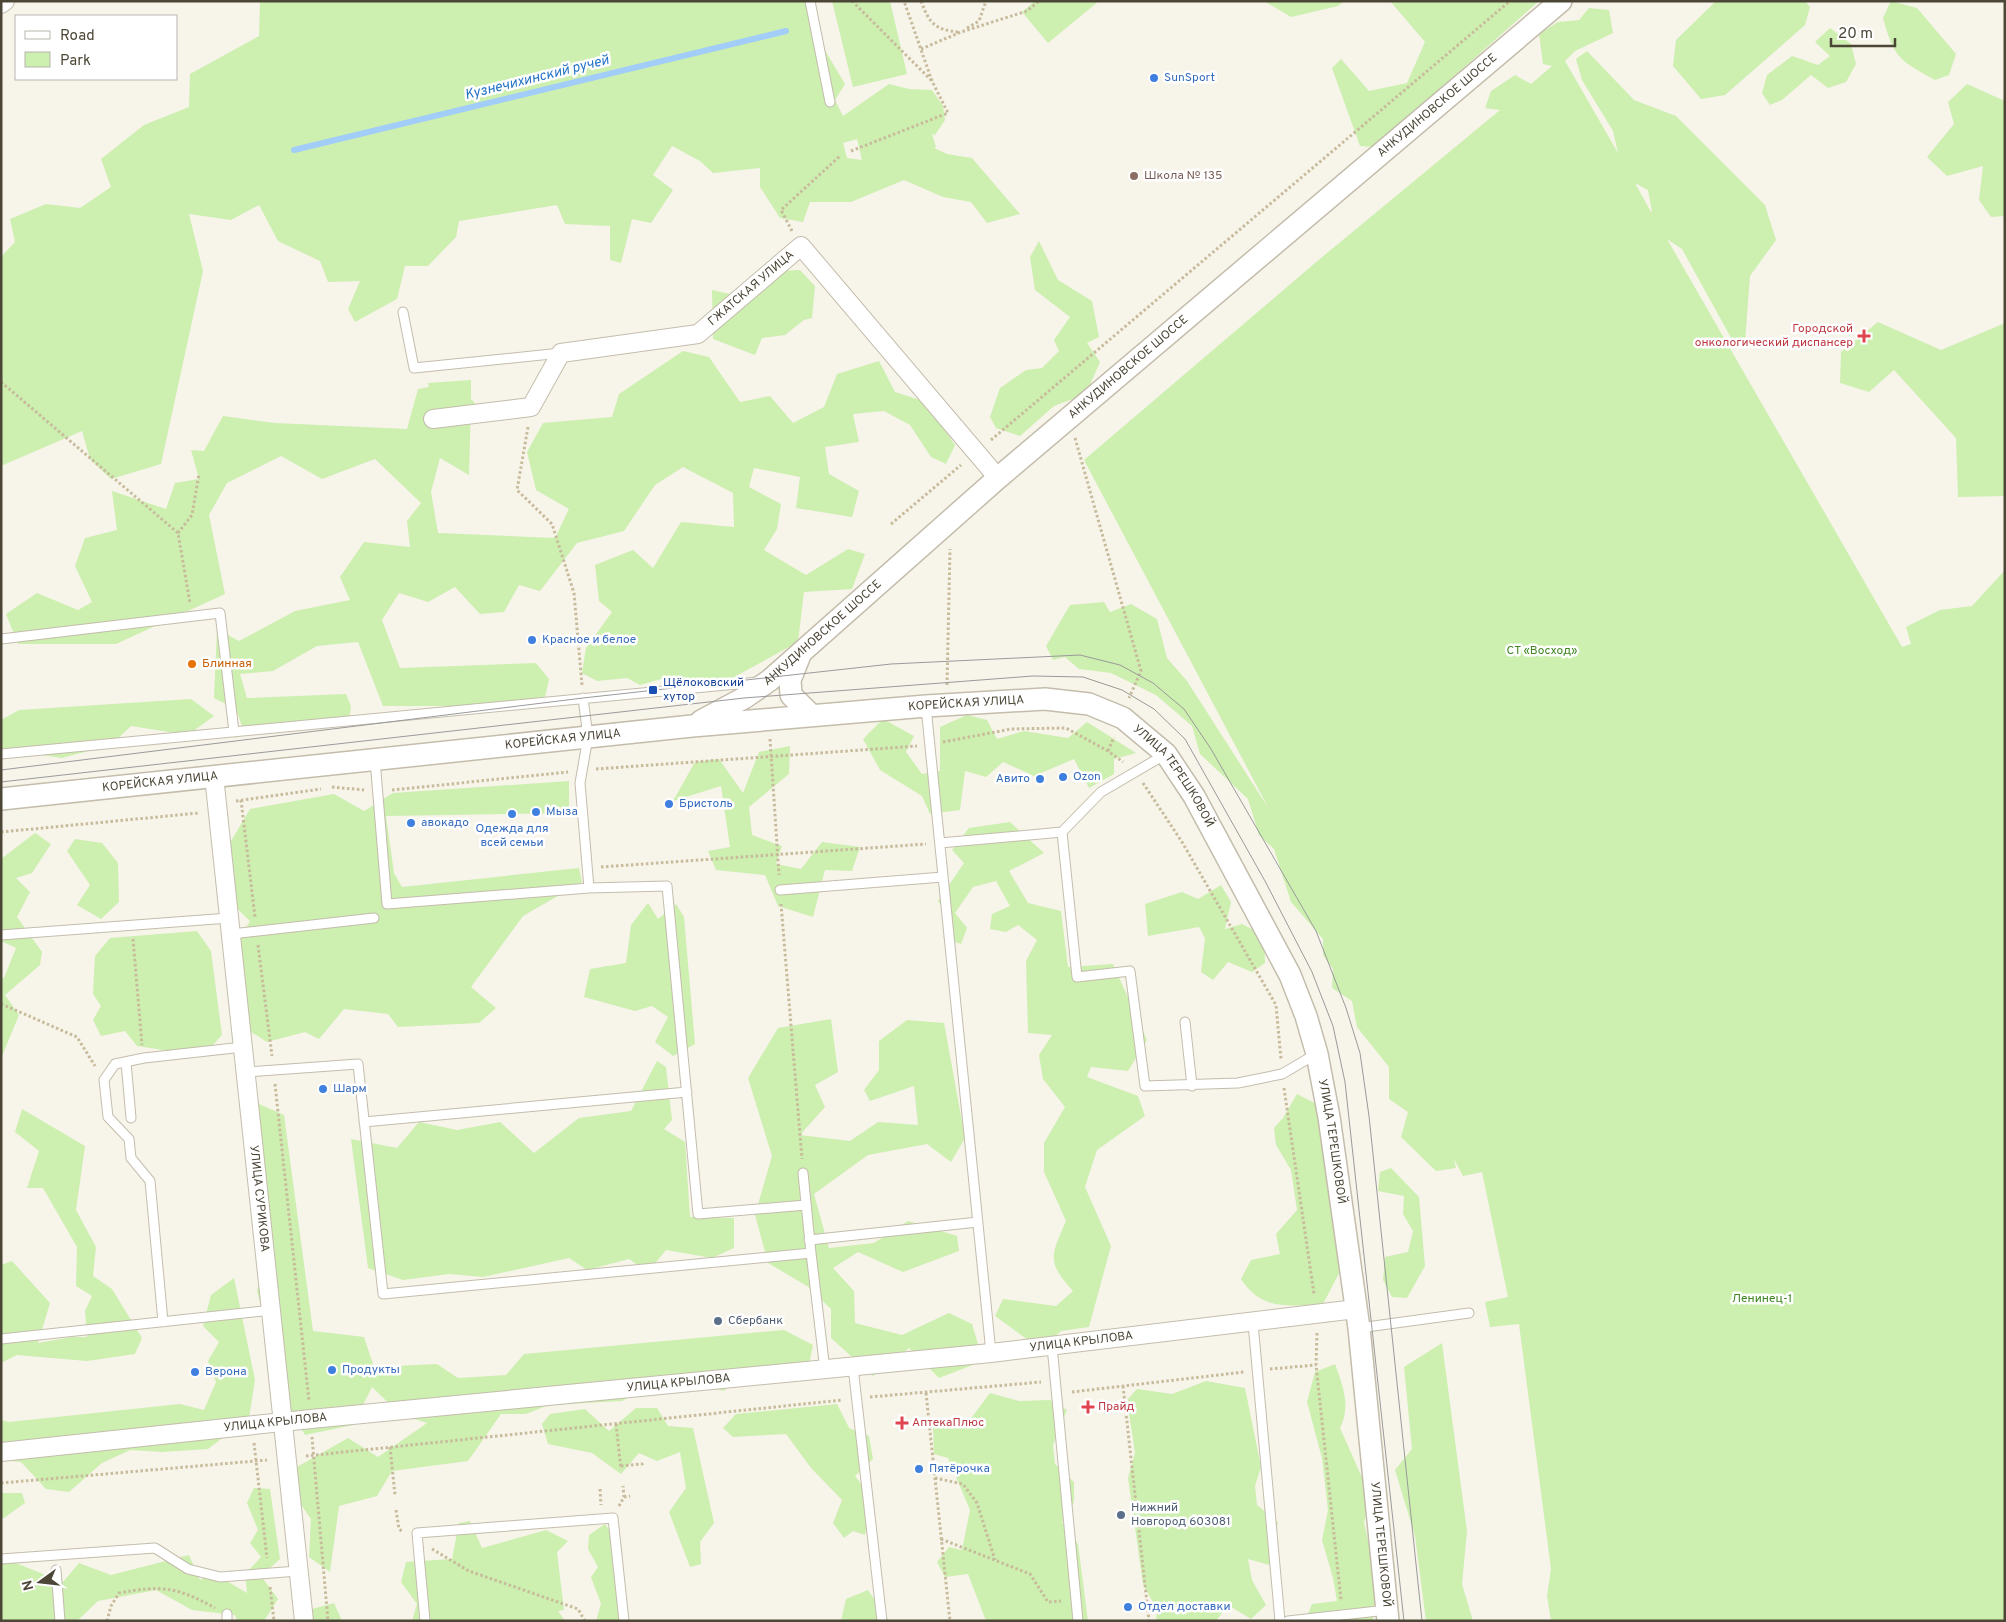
<svg xmlns="http://www.w3.org/2000/svg" width="2006" height="1622" viewBox="0 0 2006 1622" font-family="Overpass,sans-serif">
  <style>
    .green { fill: #cdefb0; fill-rule: evenodd }
    .lines { fill: none; stroke-linecap: round; stroke-linejoin: round }
    .stream { stroke: #a2cdf8; stroke-width: 6 }
    .service-casing { stroke: #c4bdac; stroke-width: 11 }
    .minor-casing { stroke: #c4bdac; stroke-width: 20 }
    .tertiary-casing { stroke: #c4bdac; stroke-width: 24 }
    .path { stroke: #c7bb9b; stroke-width: 3; stroke-dasharray: 2.5 2.5; stroke-linecap: butt }
    .service { stroke: #fff; stroke-width: 9 }
    .minor { stroke: #fff; stroke-width: 18 }
    .tertiary { stroke: #fff; stroke-width: 21 }
    .tram { stroke: #9a9a9a; stroke-width: 1 }
    .shop-dot { fill: #3f7fe0; stroke: #fff; stroke-width: 2 }
    .education-dot { fill: #8d6e63; stroke: #fff; stroke-width: 2 }
    .health-dot { fill: #e0444e; stroke: #fff; stroke-width: 2 }
    .food-dot { fill: #e8710a; stroke: #fff; stroke-width: 2 }
    .transit-dot { fill: #1a4fb4; stroke: #fff; stroke-width: 2 }
    .service-dot { fill: #5c6f8a; stroke: #fff; stroke-width: 2 }
    .labels { text-anchor: middle; dominant-baseline: central; stroke-width: 5; stroke-linejoin: round; paint-order: stroke }
    .shop-label { font-size: 12px; fill: #366cbe; stroke: #fff; text-anchor: start }
    .street-label { font-size: 12px; fill: #4c4637; stroke: #fff }
    .education-label { font-size: 12px; fill: #785e54; stroke: #fff; text-anchor: start }
    .health-label { font-size: 12px; fill: #be3a42; stroke: #fff; text-anchor: start }
    .park-label { font-size: 12px; fill: #3f8622; stroke: #fff }
    .food-label { font-size: 12px; fill: #c56008; stroke: #fff; text-anchor: start }
    .transit-label { font-size: 12px; fill: #164399; stroke: #fff; text-anchor: start }
    .service-label { font-size: 12px; fill: #4e5e75; stroke: #fff; text-anchor: start }
    .water-label { font-size: 14px; font-style: italic; fill: #2373c5; stroke: #fff }
  </style>
  <rect width="100%" height="100%" fill="#f7f4ea"/>
  <path class="green" d="M260,1h550l13,46 22,37 -10,16 8,16 46,-32 20,5 23,1 11,16 2,14 -10,15 -3,-1 4,13 -2,1 13,6 25,4 48,56 -33,9 -16,-21 -28,-5 -39,-17 -53,22h-41l-7,20 -23,-4 -20,-31v-19l-47,5 -13,-12 -28,-15 -19,29 20,15 -22,33 -19,-4 -11,44 -11,-3v-34l-45,-2 -8,-19 -98,16 -3,16 -28,29h-23l-8,33 -42,23 -7,-13 12,-28 -32,1 -8,-21 -42,-20 -19,-36 -28,15 -42,-6 14,57 -42,193 -50,15 -21,-20 -8,-28 -81,35v-209l14,-15 -5,-23 36,-15 34,4 31,-21 -10,-28 43,-34 45,-18 1,-33 69,-38zM857,139l5,21 -15,-2 -4,-15z
    M832,1h58l17,73 -54,13z
    M1035,1h64l-51,42 -26,-31z
    M1264,1h80l-6,5 -47,11z
    M1390,1h149l-165,146 -14,-1 -28,-78 9,-9 28,32 38,-8 18,-41z
    M1716,1h89l5,6 -5,18 -80,70 -24,4 -28,-33 3,-26z
    M1891,1l26,7 39,46 -7,21 -14,5c-36,-20 -41,-22 -52,-62z
    M1589,8l20,2 4,23 -38,18 -10,10 53,92 -5,-22 -31,-51 -6,-21 11,-8 47,49 42,16 89,89 11,35 -26,36 -5,66 -10,3 -53,-96 -15,-10 235,408 9,-3 -5,-17 34,-17 32,-4 33,-36v1051h-454l-4,-25 4,-27 -32,-245 -29,3 -5,-25 23,-5 -26,-125 -19,4 -9,-17 2,9 -20,3 -35,-34 7,-25 -19,-13v-32l-32,-40 -5,-26 -20,-13 1,-19 -10,-14v-16l-32,-37 -17,-53 -15,-14 -11,-36 -48,-45 -8,-28 -36,-31 -45,-22 -32,-4 -14,-12 -12,3 -7,-14 24,-41 34,-3 6,10 21,-8 26,15 10,39 20,23 82,128 -185,-349 231,-197 185,-153 -15,-2 6,-17 24,-16 16,9 21,-18 -9,-2 -4,-30 19,-12 21,-2zM1635,183l13,7 4,22h-1z
    M1830,28l21,16 5,20 -10,18 -18,6 -17,-13 -29,25 -12,5 -8,-12 5,-18 25,-19 26,9 12,-9 -15,-14z
    M1967,84l38,17v115l-14,1 -12,-17 4,-34 -36,10 -20,-19 27,-33 -6,-22z
    M1039,241l19,39 34,21 7,36 -12,6 13,19 -14,32 -32,12 -34,30 -24,-8 -6,-11 10,-29 26,-18 16,-2 17,-17 -5,-11 16,-23 -35,-27 -5,-33z
    M800,270l15,16 -3,32 -8,2 -19,15 -23,3 -7,17 -42,-16 -1,-49 23,5 24,-23z
    M1878,322l63,28 64,-27v173l-47,1 -2,-59 -62,-68 -25,22 -29,-9 1,-31z
    M683,351l26,6 31,45 30,-6 23,27 31,-16 13,-33 42,-13 16,31 31,10 29,43 -9,19 -15,-7 -21,-32 -26,-14 -31,3 6,28 -34,5 4,27 30,17 -7,26 -56,-9 4,-31 -46,-9 -5,19 32,17 -4,25 -13,21 42,25 42,-26 17,5 -13,35 -48,3 -6,50 -91,50 -39,-15 -28,8 -13,-7 -30,3 -15,-8 4,-25 26,-36 -13,-11 -4,-36 38,-15 20,18 28,-46 53,5 -1,-34 -50,-26 -28,18 -31,46 -47,12 -37,48 -21,-6 -15,27 -24,2 -25,-27 -27,15 -29,-9 -17,27 18,48 136,-5 13,16 -6,27h-160l-25,-64 -41,4 -44,25 -33,3 7,24 99,-4 5,12 -2,18 -104,11 -9,-26 -22,-11 3,-69 22,12 56,-30 55,-11 -10,-23 24,-35 46,5 -3,-26 14,-18 -46,-44 -53,20 -41,-23 -54,27 -18,32 16,79 -109,50h-98l-12,-30 31,-21 41,17 14,-8 -17,-36 10,-28 32,-8 -5,-39 54,18 9,-26 24,-4 -8,-29 13,1 19,-35 52,7 132,6 11,-40 11,-2 -1,-4 43,-3v19l5,5 -5,1 -2,70 -29,-17 -9,34 7,41 117,5 14,-29 -33,-19 -9,-38 16,-29 69,-6 7,-23z
    M191,699l23,17 -26,19 -57,-9 -20,19 -49,13 -39,-6 -22,4v-36l18,-10z
    M967,715l20,5 10,19 27,-8 44,7 19,-16 49,31 -22,6v15l-25,14 -15,-29 -40,17 -31,-14 -17,15 -21,-6 -5,39 -30,4 -8,-18 -42,-26 -17,-31 20,-20 31,17 -8,16 16,22 18,-3v-44z
    M790,746l-1,28 -40,33 3,28 30,11 -6,18 25,5 21,-27 38,5 -8,24 -27,-1 -12,47 -35,-11 -13,-31 -49,-5 -8,-19 22,-4 -9,-61 -48,15 22,-39 24,-3 24,34 16,-41z
    M569,781v32l-183,3 8,57 8,14 177,-19 3,14 -59,34 -52,71 25,21 -17,15 -81,4 -10,-13 -44,-5 -25,30 -14,-7 -38,10 -27,-17 -15,-63 25,-41 -27,-26 -5,-32 32,-54 84,-15 30,17 29,-18z
    M1010,822l34,31 -35,18 19,32 33,8 7,56 45,-3 34,76 -19,31 -37,-4 -4,10 51,19 7,20 -48,34 -12,37 26,59 -22,81 -28,4 -14,13 -15,-1 -37,-27 8,-17 53,7 17,-15c-27,-30 -22,-35 -7,-70l-22,-49v-29l21,-36 -22,-28 -4,-24 13,-20 -24,-2 -2,-72 11,-21 -19,-15 -12,7 -16,-3 2,-15 18,-8 -14,-25 -23,6 -18,26 12,15 -6,16 -18,-6 8,-19 -13,-18 26,-38 -12,-13 17,-22z
    M35,833l16,11 -19,29 -16,5 14,14 -13,25 25,35 -2,13 -35,30 14,20 -17,41 -1,-78h3l12,-30 -15,-7v-82z
    M75,839l27,4 16,20 1,39 -18,17 -24,-14 13,-20 -23,-34z
    M1221,885l10,17 -6,27 17,-5 22,11 1,28 -13,9 -24,-10 -15,18 -12,-8 4,-34 -6,-11 -51,9 -3,-32 37,-12 16,7z
    M648,903l10,16 18,-15 8,13 11,127 -22,12 -18,-14 13,-25 -16,-11 -17,5 -51,-14 6,-28 36,-6 5,-38z
    M197,931l14,20 11,84 -19,21 -66,-10 -12,-15 -24,5 -8,-16 8,-14 -8,-12 2,-38 15,-18z
    M831,1019l7,53 -23,13 10,22 -25,28 50,6 28,-19 40,3 -4,-39 -44,15 -6,-11 15,-20v-29l28,-21 37,3 21,115 -14,24 -24,-18 -59,11 -54,39 15,54 45,-5 34,-22 49,15 2,15 -56,21 -45,-20 -25,16 21,23 1,32 47,12 47,-22 23,11 11,37 -44,17 -30,-30 -36,28 -42,-38v-29l-24,-23 -39,-23 -13,-48 17,-59 -24,-78 30,-50z
    M657,1061l9,6 6,53 -8,9 21,13 5,75 44,1v30l-22,10 -46,-8 -18,22 -19,-13 -42,11 -18,-12 -86,19 -34,-3 -46,6 -35,-12 -17,-129 46,9 22,-26 38,8 43,-8 34,31 45,-35 52,-7z
    M1297,1094l29,15 20,151 -23,44c-35,2 -61,7 -82,-25l10,-19 29,-6 -4,-20 21,-24 -6,-40 -15,-25 -2,-17 9,-10z
    M257,1103l27,12 29,216 51,6 10,30 63,-3 21,14 48,-3 18,-21 260,-24 29,15 -7,34 -36,3 -22,-15 -24,24 -56,-14 -46,24 -73,4 -23,9h-25l-33,47 -76,10 -15,25 -38,10 -9,66 -21,-15 2,-38 -30,-43 67,-38 30,19 49,-34 -26,-8 -29,-28 -19,38 -48,10 -35,-59 1,-32 -14,-53 7,-25z
    M22,1109l63,37 -9,64 20,37 -3,29 19,13 30,49 -7,16 -48,7 -70,-6 -16,8v-98l11,-4 38,42 -12,40 34,-6h15l-2,-26 7,-15 -16,-10 1,-39 -34,-59h-16l12,-37 -24,-19z
    M1391,1168l28,29 6,69 -18,32 -15,-1 -9,-17 2,-23 23,-5 5,-21 -10,-17 1,-18 -26,-5 2,-19z
    M234,1278l21,102 -6,38 -41,31 -46,3 -32,-2 -28,13 -33,29 -23,-3 -25,-27 -20,-2v-40l8,2 171,-18 24,6 12,-28 -8,-21 11,-19 -16,-16 8,-31z
    M1442,1343l25,188 -5,53 11,37h-47l-11,-85 -20,-66 17,-21 -8,-82z
    M1335,1364c8,22 16,42 5,64l24,54 3,26 -3,15 12,50 -3,48h-68l7,-17 25,-3 -4,-23 -11,-38 6,-30 -6,-52 -15,-56 8,-30z
    M1206,1381l39,7 16,79 -6,19 2,19 21,17 -9,43 -21,-6 4,21 14,25 -15,14 -23,-14 -12,16h-60l1,-11 -14,-26 -15,-106 7,-25 -8,-53 10,-11 35,5z
    M990,1393l29,8 31,-1 17,10 -14,35 2,19 19,18v20l-12,20 16,22 10,77h-102l-18,-47 -23,3 -8,-15 12,-15 13,3 8,-40 -22,-52 -14,-4 -1,-27 36,-6z
    M837,1404l12,24 20,8 4,23 -18,17 17,22 -7,37 -12,-4 -9,7 -11,-15 9,-23 -31,-32 -25,-34 -53,3 -10,-9 13,-14z
    M636,1408h21l11,18 25,2 21,95 -14,19 1,22 -11,3 -21,-55 17,-24 -6,-36 -23,9 -18,-8 -18,21 -29,-21 -44,-9 -6,-20 8,-10 35,-5 24,22z
    M254,1488l16,1 10,70 -19,17 17,23 -14,22h-27l-2,-6 -43,-5 -36,-20 -58,11 -21,20h-76v-64l62,25 16,-19 32,12 78,-20 11,25 13,-7 34,20 -2,-19 16,-17 -11,-14 8,-13 -11,-27z
    M1,1493h21l3,10 -24,17z
    M470,1521l12,27 64,-18 22,11 -11,11 7,58 -6,1 7,10h-153l5,-17 -16,-22 5,-20 46,-3 7,-36z
    M605,1524l17,24 -7,40 12,33h-31l5,-17 -10,-27 7,-10 -10,-18 1,-14z
    M868,1590l21,31h-48l5,-22z
    M334,1603l8,18h-41l-7,-7z"/>
  <g class="lines">
    <path class="stream" d="M294,150l492,-119"/>
    <g class="service-casing">
      <path id="service" d="M810,1l20,101
        M403,312l11,56 147,-15
        M1,639l219,-26 14,119
        M583,698l5,39 -8,46 9,105 78,-2 31,328 108,-9
        M926,707l65,646
        M1,754l757,-72
        M375,760l12,144 202,-16
        M1062,832l15,145 53,-6 15,115 93,-3 44,-9 34,-20
        M940,843l122,-11 39,-40 65,-38
        M780,890l163,-13
        M231,934l143,-16
        M1,935l228,-17
        M1185,1022l7,64
        M126,1062l5,56
        M246,1072l112,-8 25,230 428,-41 14,117
        M364,1122l323,-30
        M803,1173l8,80
        M809,1240l169,-18
        M163,1322l-13,-141 -19,-23 -2,-19 -21,-22 -4,-37 11,-16 29,-6 99,-11
        M1253,1323l27,298
        M1359,1328l110,-15
        M1,1339l271,-29
        M1052,1346l26,275
        M853,1367l29,254
        M1,1559l154,-11 33,21 32,8 78,-6
        M56,1570l4,51
        M227,1614v7
        M425,1621l-8,-88 196,-15 11,103
        M1288,1621l99,-11"/>
    </g>
    <g class="minor-casing">
      <g id="minor">
        <path d="M1,4l4,-3"/>
        <path id="s1" d="M433,419l98,-12 30,-54 137,-19 103,-88 197,232"/>
        <path id="s2" d="M214,776l90,845"/>
        <path id="s3" d="M1,1452l310,-33 680,-66 365,-44"/>
      </g>
    </g>
    <g class="tertiary-casing">
      <g id="tertiary">
        <path d="M800,655l-10,25 1,15 20,20"/>
        <path id="s4" d="M701,721l43,-23 26,-18 228,-202 563,-477"/>
        <path id="s5" d="M1,799l691,-73 234,-20 119,-7 44,5 34,14 43,36 28,42 96,179 16,41 11,38 12,63 30,211 29,293"/>
      </g>
    </g>
    <path class="path" d="M852,1l80,80
      M921,1c8,22 14,29 38,31
      M967,28l12,-7 7,-20
      M921,49l40,-17 66,-21 12,-10
      M851,151l97,-38 -16,-32 -28,-80
      M792,231l-11,-21 59,-54
      M1,382l177,151 12,70
      M528,427l-11,63 35,34 22,69 8,92
      M1075,438l66,233 -12,27
      M991,440l519,-439
      M891,524l70,-59
      M178,533l14,-18 7,-41
      M947,685l3,-136
      M770,739l9,136
      M943,742l68,-13 55,-1 42,23 15,11
      M1108,751l6,-14
      M596,769l321,-23
      M1143,783l39,59 94,163 5,54
      M332,787l32,3
      M392,790l176,-18
      M241,800l14,117
      M236,801l85,-12
      M1,832l198,-19
      M601,867l325,-23
      M781,904l21,255
      M133,939l9,106
      M258,945l14,111
      M1,1004l76,33 18,29
      M275,1084l34,317
      M1284,1088l30,206
      M1317,1333l-1,32 25,235
      M1270,1369l46,-4
      M1123,1386l26,235
      M1072,1392l172,-20
      M926,1393l24,228
      M870,1397l171,-15
      M616,1424l5,45
      M312,1437l16,184
      M254,1443l13,115
      M390,1447l5,48
      M306,1456l536,-56
      M621,1466l21,-2 1,3
      M935,1478l28,6 14,19 18,57
      M1,1483l266,-23
      M600,1489l1,16
      M624,1497l6,-1
      M619,1506l5,-9 -1,-11
      M396,1510l3,19 4,3
      M941,1539l89,35 18,28 13,-1
      M432,1549l37,22 109,38 7,12
      M270,1587l4,34
      M107,1621l4,-15 8,-13c43,-8 58,-6 96,15"/>
    <use href="#service" class="service"/>
    <use href="#minor" class="minor"/>
    <use href="#tertiary" class="tertiary"/>
    <path class="tram" d="M1,770l582,-72 308,-34 189,-9 40,10 33,18 31,26 27,40 105,182 30,77 14,45 9,63 53,505
      M1,782l743,-84 289,-22 50,1 39,13 32,19 31,30 80,142 47,91 21,54 12,56 59,539"/>
  </g>
  <g class="shop-dot">
    <circle cx="1154" cy="78" r="5"/>
    <circle cx="532" cy="640" r="5"/>
    <circle cx="1063" cy="777" r="5"/>
    <circle cx="1040" cy="779" r="5"/>
    <circle cx="669" cy="804" r="5"/>
    <circle cx="536" cy="812" r="5"/>
    <circle cx="512" cy="814" r="5"/>
    <circle cx="411" cy="823" r="5"/>
    <circle cx="323" cy="1089" r="5"/>
    <circle cx="332" cy="1370" r="5"/>
    <circle cx="195" cy="1372" r="5"/>
    <circle cx="919" cy="1469" r="5"/>
    <circle cx="1128" cy="1607" r="5"/>
  </g>
  <circle class="education-dot" cx="1134" cy="176" r="5"/>
  <g class="health-dot">
    <path d="M1861.5 328.5h5v5h5v5h-5v5h-5v-5h-5v-5h5z"/>
    <path d="M1085.5 1399.5h5v5h5v5h-5v5h-5v-5h-5v-5h5z"/>
    <path d="M899.5 1415.5h5v5h5v5h-5v5h-5v-5h-5v-5h5z"/>
  </g>
  <circle class="food-dot" cx="192" cy="664" r="5"/>
  <rect class="transit-dot" x="648" y="685" width="10" height="10" rx="2.5"/>
  <g class="service-dot">
    <circle cx="718" cy="1321" r="5"/>
    <circle cx="1121" cy="1515" r="5"/>
  </g>
  <g class="labels">
    <g class="shop-label">
      <text x="1164" y="78">SunSport</text>
      <text x="542" y="640">Красное и белое</text>
      <text x="1073" y="777">Ozon</text>
      <text x="1030" y="779" text-anchor="end">Авито</text>
      <text x="679" y="804">Бристоль</text>
      <text x="546" y="812">Мыза</text>
      <text x="421" y="823">авокадо</text>
      <text x="512" y="829" text-anchor="middle">Одежда для<tspan x="512" dy="14">всей семьи</tspan></text>
      <text x="333" y="1089">Шарм</text>
      <text x="342" y="1370">Продукты</text>
      <text x="205" y="1372">Верона</text>
      <text x="929" y="1469">Пятёрочка</text>
      <text x="1138" y="1607">Отдел доставки</text>
    </g>
    <g class="street-label">
      <text stroke="none"><textPath href="#s4" startOffset="961">АНКУДИНОВСКОЕ ШОССЕ</textPath></text>
      <text stroke="none"><textPath href="#s1" startOffset="369">ГЖАТСКАЯ УЛИЦА</textPath></text>
      <text stroke="none"><textPath href="#s4" startOffset="556">АНКУДИНОВСКОЕ ШОССЕ</textPath></text>
      <text stroke="none"><textPath href="#s4" startOffset="151">АНКУДИНОВСКОЕ ШОССЕ</textPath></text>
      <text stroke="none"><textPath href="#s5" startOffset="970">КОРЕЙСКАЯ УЛИЦА</textPath></text>
      <text stroke="none"><textPath href="#s5" startOffset="565">КОРЕЙСКАЯ УЛИЦА</textPath></text>
      <text stroke="none"><textPath href="#s5" startOffset="1208">УЛИЦА ТЕРЕШКОВОЙ</textPath></text>
      <text stroke="none"><textPath href="#s5" startOffset="160">КОРЕЙСКАЯ УЛИЦА</textPath></text>
      <text stroke="none"><textPath href="#s5" startOffset="1612">УЛИЦА ТЕРЕШКОВОЙ</textPath></text>
      <text stroke="none"><textPath href="#s2" startOffset="425">УЛИЦА СУРИКОВА</textPath></text>
      <text stroke="none"><textPath href="#s3" startOffset="1086">УЛИЦА КРЫЛОВА</textPath></text>
      <text stroke="none"><textPath href="#s3" startOffset="681">УЛИЦА КРЫЛОВА</textPath></text>
      <text stroke="none"><textPath href="#s3" startOffset="276">УЛИЦА КРЫЛОВА</textPath></text>
      <text stroke="none"><textPath href="#s5" startOffset="2018">УЛИЦА ТЕРЕШКОВОЙ</textPath></text>
    </g>
    <g class="education-label">
      <text x="1144" y="176">Школа № 135</text>
    </g>
    <g class="health-label">
      <text x="1853" y="329" text-anchor="end">Городской<tspan x="1853" dy="14">онкологический диспансер</tspan></text>
      <text x="1098" y="1407">Прайд</text>
      <text x="912" y="1423">АптекаПлюс</text>
    </g>
    <g class="park-label">
      <text x="1542" y="651">СТ «Восход»</text>
      <text x="1762" y="1299">Ленинец-1</text>
    </g>
    <g class="food-label">
      <text x="202" y="664">Блинная</text>
    </g>
    <g class="transit-label">
      <text x="663" y="683">Щёлоковский<tspan x="663" dy="14">хутор</tspan></text>
    </g>
    <g class="service-label">
      <text x="728" y="1321">Сбербанк</text>
      <text x="1131" y="1508">Нижний<tspan x="1131" dy="14">Новгород 603081</tspan></text>
    </g>
    <g class="water-label">
      <text transform="translate(537 78) rotate(-14)">Кузнечихинский ручей</text>
    </g>
  </g>
  <rect width="2006" height="1622" fill="none" stroke="#4c4637" stroke-width="5"/>
  <rect x="15" y="15" width="162" height="65" fill="#ffffff" stroke="#b7b5af"/>
  <rect x="25" y="31" width="25" height="8" fill="#ffffff" stroke="#b7b5af"/>
  <text x="60" y="40" font-size="15" fill="#4c4637">Road</text>
  <rect x="25" y="52" width="25" height="15" fill="#cdefb0" stroke="#b7b5af"/>
  <text x="60" y="65" font-size="15" fill="#4c4637">Park</text>
  <g transform="translate(40 1582) rotate(255)" stroke="#ffffff" stroke-width="4" paint-order="stroke">
  <path d="M0-4L9 19L0 12L-9 19Z" fill="#4c4637"/>
  <text y="-8" font-size="14" font-weight="bold" text-anchor="middle" fill="#4c4637">N</text>
  </g>
  <path d="M1831 38v8h64v-8" fill="none" stroke="#4c4637" stroke-width="2.5"/>
  <text x="1838" y="38" font-size="15" fill="#4c4637" stroke="#ffffff" stroke-width="4" paint-order="stroke">20 m</text>
</svg>
